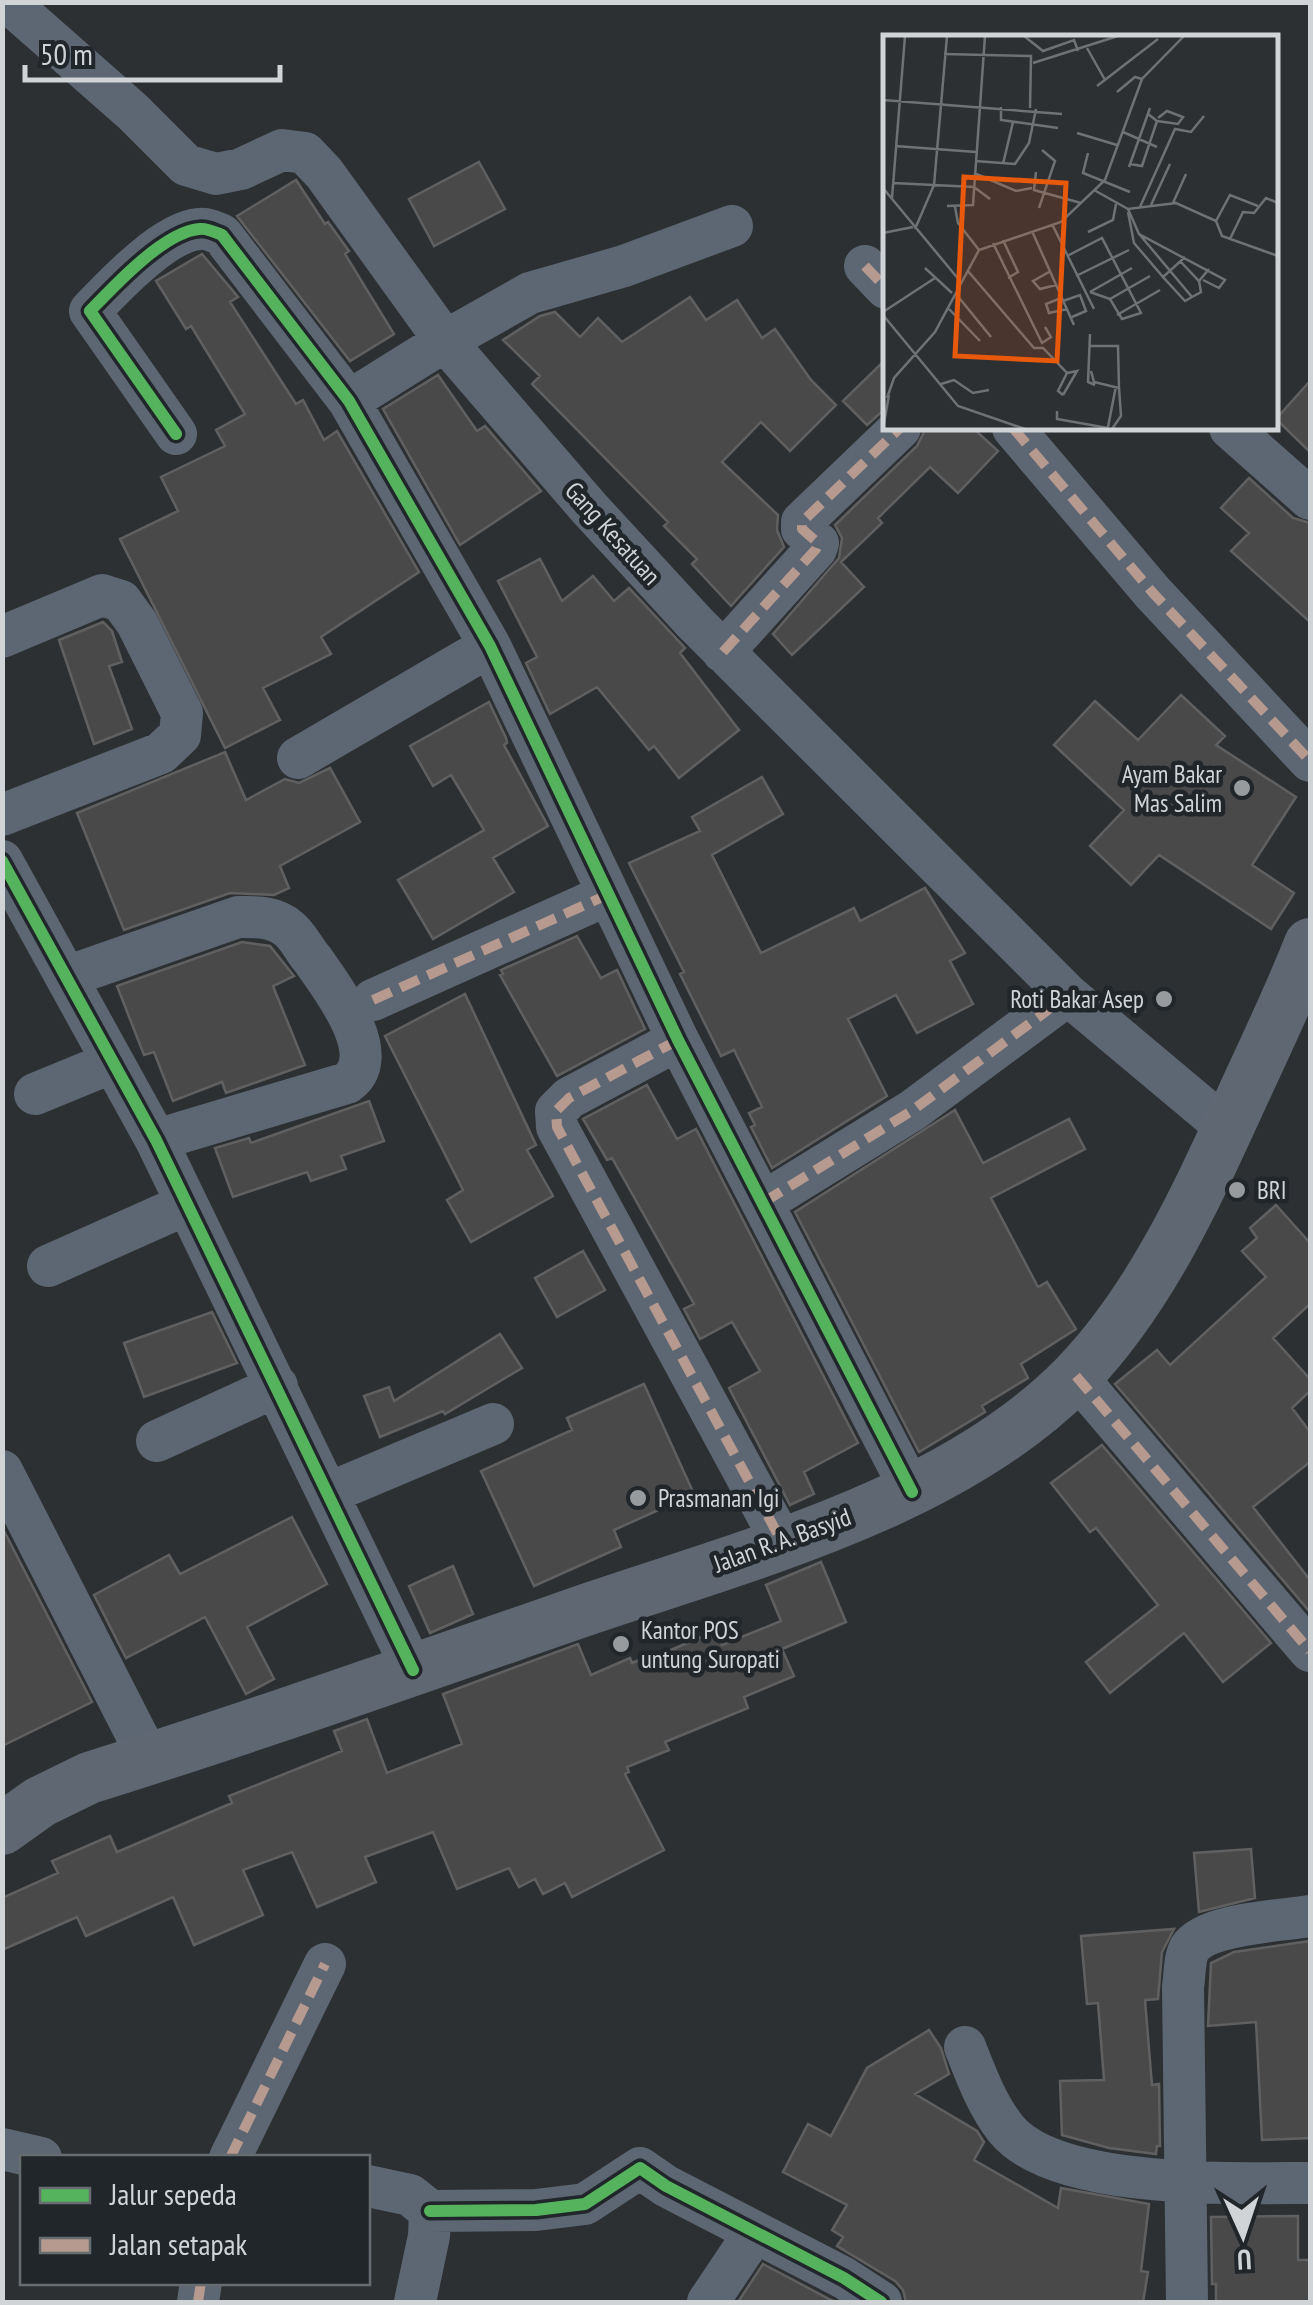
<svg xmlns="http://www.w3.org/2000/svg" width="1313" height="2305" viewBox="0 0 1313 2305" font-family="'PT Sans Narrow',sans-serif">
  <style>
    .building { fill: #4a494a; stroke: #606061; stroke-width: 2.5 }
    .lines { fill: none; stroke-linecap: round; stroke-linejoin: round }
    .minor { stroke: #5d6773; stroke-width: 42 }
    .major { stroke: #5f6772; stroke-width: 52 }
    .quiet { stroke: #b69a8f; stroke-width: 10; stroke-dasharray: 20 10; stroke-linecap: butt }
    .cycleway-casing { stroke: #21262b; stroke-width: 19 }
    .cycleway { stroke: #56b35d; stroke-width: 12 }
    .poi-dot { fill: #979b9e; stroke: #21262b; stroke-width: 4 }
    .labels { text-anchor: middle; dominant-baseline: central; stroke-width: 9; stroke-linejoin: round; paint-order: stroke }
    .street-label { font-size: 25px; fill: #d0d4d7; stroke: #21262b }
    .poi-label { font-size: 25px; fill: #d0d4d7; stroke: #21262b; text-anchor: start }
    .inset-road { fill: none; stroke: #6e7275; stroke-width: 2.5 }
    .view { fill: #e8590c; fill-opacity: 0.15; stroke: #e8590c; stroke-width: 5 }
    .inset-edge { fill: none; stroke: #d0d4d7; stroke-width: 5 }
  </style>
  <rect width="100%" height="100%" fill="#2d3033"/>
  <path class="building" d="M479,162l26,47 -71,37 -25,-47z
    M296,180l29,44 3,-2 21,29 -4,3 49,80 -44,27 -113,-145z
    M202,254l36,43 -8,5 66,102 7,-4 21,40 13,-9 82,141 -98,65 10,17 -68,34 17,32 -55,28 -105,-209 58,-28 -17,-34 64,-31 -9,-16 29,-16 -54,-88 -5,3 -30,-48z
    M690,297l16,23 31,-20 25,38 13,-9 36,51 25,25 -46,46 -29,-29 -39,40 56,53 -1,15 7,17 -53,59 -39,-42 5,-5 -33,-33 4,-4 -136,-138 8,-8 -37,-36 37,-24 15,-4 25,25 18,-19 24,24z
    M886,359v49l-19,17 -24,-24z
    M438,375l39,56 8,-5 56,65 -81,54 -77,-136z
    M1310,381v71l-34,-33z
    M926,428h47l25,23 -40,42 -28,-26 -52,51 4,5 -41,39 23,25 -72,68 -19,-21 66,-76 3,-20 -7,-13 82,-79z
    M1249,478l44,40 17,5v99l-79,-71 18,-18 -28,-25z
    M540,559l22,42 31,-25 21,25 15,-13 56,60 -5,5 59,77 -60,48 -25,-32 -5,4 -52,-63 -47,27 -24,-51 11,-6 -39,-76z
    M103,622l9,9 10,31 -13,4 23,63 -38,15 -35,-104z
    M1181,695l44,41 -9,9 80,52 -44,68 42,28 -23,36 -112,-74 -28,30 -41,-39 34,-36 -70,-65 41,-44 43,39z
    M489,702l17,36 1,5 -3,2 44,81 -55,32 21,34 -81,47 -35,-59 86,-50 -33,-55 -18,11 -23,-40z
    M225,752l21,48 39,-21 14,4 31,-15 30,54 -80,44 9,22 -15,7 -44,-2 -106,37 -47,-117z
    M762,777l21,37 -71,41 49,98 93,-45 6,13 65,-33 40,65 -15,8 23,43 -56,29 -21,-38 -48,24 39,77 -115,72 -21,-41 4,-2 -6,-12 13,-6 -28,-57 -13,6 -41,-82 4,-2 -55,-109 71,-32 -8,-14z
    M577,936l24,42 16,-8 28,59 -88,47 -57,-101 3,-1 -2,-4z
    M242,942l28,4 24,30 -21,10 32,79 -79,28 -4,-11 -49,19 -19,-49 -10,3 -27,-69z
    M465,994l71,151 -9,5 26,46 -82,46 -24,-42 16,-10 -78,-154z
    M647,1085l30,54 19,-10 162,314 -54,29 10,22 -24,11 -61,-117 31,-17 -28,-49 -32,17 -16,-30 10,-5 -82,-146 -5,2 -24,-41z
    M369,1101l15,40 -43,15 5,13 -35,12 -4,-9 -74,25 -18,-49 34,-10 2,5z
    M955,1110l28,53 86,-44 16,30 -94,49 47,89 9,-5 29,47 -55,35 7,14 -46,28 3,6 -66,40 -124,-240z
    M1276,1205l34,38v61l-37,34 37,41v12l-18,17 18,24v30l-57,45 57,73v32l-195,-228 42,-34 13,15 96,-88 -24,-26 15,-13 -7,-10z
    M583,1251l22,39 -48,27 -22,-39z
    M212,1312l25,51 -93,34 -20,-54z
    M500,1334l22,34 -77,46 -2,-3 -63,26 -16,-41 25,-9 5,14z
    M644,1384l50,110 -80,36 7,17 -87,39 -53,-115 91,-41 -5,-12z
    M1102,1445l169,198 -48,39 -39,-49 -74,60 -24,-31 72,-57 -62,-77 -6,4 -39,-49z
    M292,1517l35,67 -80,43 27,52 -28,15 -41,-77 -79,41 -32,-63 75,-40 11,19z
    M2,1527l90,175 -90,44z
    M821,1562l25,60 -64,27 12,27 -50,21 4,11 -83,34 4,8 -42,17 2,5 -4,2 39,76 -92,47 -7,-14 -22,11 -8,-15 -16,8 -10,-19 -52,21 -24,-57 -68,25 11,25 -59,25 -25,-55 -49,18 20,45 -69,30 -21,-48 -87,39 -9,-19 -75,33v-52l56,-25 -6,-12 58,-25 7,16 115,-49 -3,-7 113,-45 -8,-20 33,-12 20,54 75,-29 -19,-50 135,-50 13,31 39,-17 2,5 19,-8 1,3 64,-27 6,14 59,-24 -15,-36z
    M453,1566l20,48 -43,19 -21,-47z
    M1251,1849l4,49 -56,14 -5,-59z
    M1174,1929l-12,23 -4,47 -13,1 7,85 7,-1 1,62h-3l-1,8 -47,-6 -47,-13 -2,-54 44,-1 -6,-77 -11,1 -6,-68z
    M1310,1941v197l-48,2 -6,-118 -48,4 3,-63 23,-11z
    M929,2030l12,18 8,26 -34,20 62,37 7,11 -10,18 84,48 3,-20 88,16 -8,67 7,1 -5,30h-237l-3,-12 -8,-9 -58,-35 6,-9 -11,-7 15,-25 -64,-33 25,-48 23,12 36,-68z
    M1298,2216v44h12v41l-94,1v-18h-4l-1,-67z
    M763,2264l68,36 5,2h-98z"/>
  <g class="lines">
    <path class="minor" d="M8,2l125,110 53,53 30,9 25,-5 41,-19 23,3 19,20 121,168 144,167 106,115 373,372 160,134
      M865,266l21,22
      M349,401l96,-60 85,-48 94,-27 108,-40
      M1013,428l140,165 157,168
      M1230,428l80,71
      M176,434l-86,-123c24,-25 74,-79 109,-82 8,-1 16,3 23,6l127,166 141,245 188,394 234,452
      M2,637l100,-42 19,6 16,22 45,90 -2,22 -19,18 -159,62
      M723,652l93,-103 2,-6 -16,-14v-7l98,-94
      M298,758l192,-112
      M2,861l154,279 257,530
      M66,977l172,-60c18,0 36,-1 51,12 9,7 16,22 24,31 18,26 73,96 34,123l-191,57
      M373,1000l234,-105
      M678,1040l-109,58 -13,13 1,16 225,415
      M35,1094l78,-32
      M764,1202l149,-92 155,-115
      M48,1266l137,-61
      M1076,1376l234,275
      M157,1441l120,-55
      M2,1471l147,288
      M329,1493l164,-69
      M965,2047c11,28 22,58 41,82 50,61 230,54 304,54
      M2,2149l39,9
      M230,2158l95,-194
      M368,2186l42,9 20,16 -1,25 -14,66
      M430,2211l106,-1 49,-6 55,-36 26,18 178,92 37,24
      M198,2302l3,-20
      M708,2302l47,-70
      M1187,2302l-4,-315c2,-12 1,-29 7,-39 17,-25 91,-27 120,-32"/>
    <path class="major" d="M2,1829l38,-27 49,-24c163,-51 324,-108 485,-164 165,-57 375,-109 500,-236 77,-79 124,-185 169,-283 23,-50 47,-100 67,-151"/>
    <path class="quiet" d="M865,266l21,22
      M1013,428l140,165 157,168
      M723,652l93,-103 2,-6 -16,-14v-7l98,-94
      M373,1000l234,-105
      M678,1040l-109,58 -13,13 1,16 225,415
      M764,1202l149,-92 155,-115
      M1076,1376l234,275
      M230,2158l95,-194
      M198,2302l3,-20"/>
    <g class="cycleway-casing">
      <path id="cycleway" d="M176,434l-86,-123c24,-25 74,-79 109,-82 8,-1 16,3 23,6l127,166 141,245 188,394 234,452
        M2,861l154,279 257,530
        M430,2211l106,-1 49,-6 55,-36 26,18 178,92 37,24"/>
    </g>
    <use href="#cycleway" class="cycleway"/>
  </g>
  <g class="poi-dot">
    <circle cx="1242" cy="788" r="10"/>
    <circle cx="1164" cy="999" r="10"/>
    <circle cx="1237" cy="1190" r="10"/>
    <circle cx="638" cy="1498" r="10"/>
    <circle cx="621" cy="1644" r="10"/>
  </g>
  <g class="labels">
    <g class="street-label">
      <text transform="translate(613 533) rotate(48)">Gang Kesatuan</text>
      <text transform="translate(782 1540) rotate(-20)">Jalan R. A. Basyid</text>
    </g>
    <g class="poi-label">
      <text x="1222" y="774" text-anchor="end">Ayam Bakar<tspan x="1222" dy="29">Mas Salim</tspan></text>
      <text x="1144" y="999" text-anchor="end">Roti Bakar Asep</text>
      <text x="1257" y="1190">BRI</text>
      <text x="658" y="1498">Prasmanan Igi</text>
      <text x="641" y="1630">Kantor POS<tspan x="641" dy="29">untung Suropati</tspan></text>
    </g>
  </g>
  <g transform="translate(883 35)">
    <rect width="395" height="395" fill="#2d3033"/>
    <path class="inset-road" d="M141,1l19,15 31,-11 4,11M204,13l18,32M61,19l87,2 -1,52M150,28l85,-27M214,51l61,-47M234,57l18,-15 7,2M0,65l179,14M118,72v13l57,8M274,86l21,3 5,-7 -16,-6 -9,7M240,97l34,15M194,98l40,12M12,111l81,6M205,118l-5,20 47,19M92,126l40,3 14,-21 7,-34M120,129l10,-42M247,129l12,2 15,-45 -9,-7M246,132l21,-59M153,137l-2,18 47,13M91,138l42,18 16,-3M10,148l81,4 16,12M0,153l77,93M211,155l34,19 48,-6 40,18 6,15 56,20M9,163l13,-162M290,168l13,-29M268,170l19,-41M64,171l26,-1 12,-169M72,172l3,16 21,27M257,172l35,-78 16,3 13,-16M156,173l16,-47 -13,-11M245,174l11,25 86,46 -6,8 -16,-8M245,177l6,31 29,34M333,186l14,-26 28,11M169,189l42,85M32,194l19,-44 13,-149M149,196l42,94M205,197l25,-12 3,-16M0,198l30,-6M257,200l52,62 9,-5 -2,-11M347,204l13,-27 11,1 12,-15 12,5M120,205l15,32 -10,6M110,208l49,100 9,-6 -6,-10M184,221l35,-18 39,75 -19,6 -12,-20 -20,-7M302,222l-22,20 22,24 7,-4M297,226l19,20 10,-12M42,233l27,25M84,235l67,78h9l24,25 -9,18 5,4M166,237l-16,9 7,8 16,-4M193,241l53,-26M207,257l42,-24M73,259l35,43M178,263l-15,6 3,9 18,-4M227,264l40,-23M180,266l17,-6 6,16 -14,6M66,274l31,32M0,277l52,-34M0,280l75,91 67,23M234,280l43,-25M207,299l-2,48 7,3M207,311h28l1,42M208,336l3,11 25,6 2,28 -9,13M58,349l13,-4 19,13 16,-3M180,360l14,-24 -10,2M4,363l7,-20 41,-46 44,-82 82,-28 44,-42 37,-101 42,-43M174,376v8l51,9M225,392l8,-41M0,394l6,-34"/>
    <path class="view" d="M81,142l102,6 -9,178 -102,-5z"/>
    <rect width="395" height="395" class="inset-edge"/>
  </g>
  <rect width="1313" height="2305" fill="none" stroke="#d0d4d7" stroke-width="10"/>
  <rect x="20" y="2155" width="350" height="130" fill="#21262b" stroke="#676c70" stroke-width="2.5"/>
  <rect x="40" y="2188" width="50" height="15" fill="#56b35d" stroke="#676c70" stroke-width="2.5"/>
  <text x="110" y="2205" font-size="30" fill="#d0d4d7">Jalur sepeda</text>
  <rect x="40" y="2238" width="50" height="15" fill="#b69a8f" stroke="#676c70" stroke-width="2.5"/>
  <text x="110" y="2255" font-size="30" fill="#d0d4d7">Jalan setapak</text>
  <g transform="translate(1243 2235) rotate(177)" stroke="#21262b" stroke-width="8" paint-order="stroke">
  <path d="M0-8L18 38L0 25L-18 38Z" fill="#d0d4d7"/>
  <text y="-15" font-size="28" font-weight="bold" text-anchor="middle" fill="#d0d4d7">U</text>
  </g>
  <path d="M25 65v15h255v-15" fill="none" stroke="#d0d4d7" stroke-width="5"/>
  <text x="40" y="65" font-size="30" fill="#d0d4d7" stroke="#21262b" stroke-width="8" paint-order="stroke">50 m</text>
</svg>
